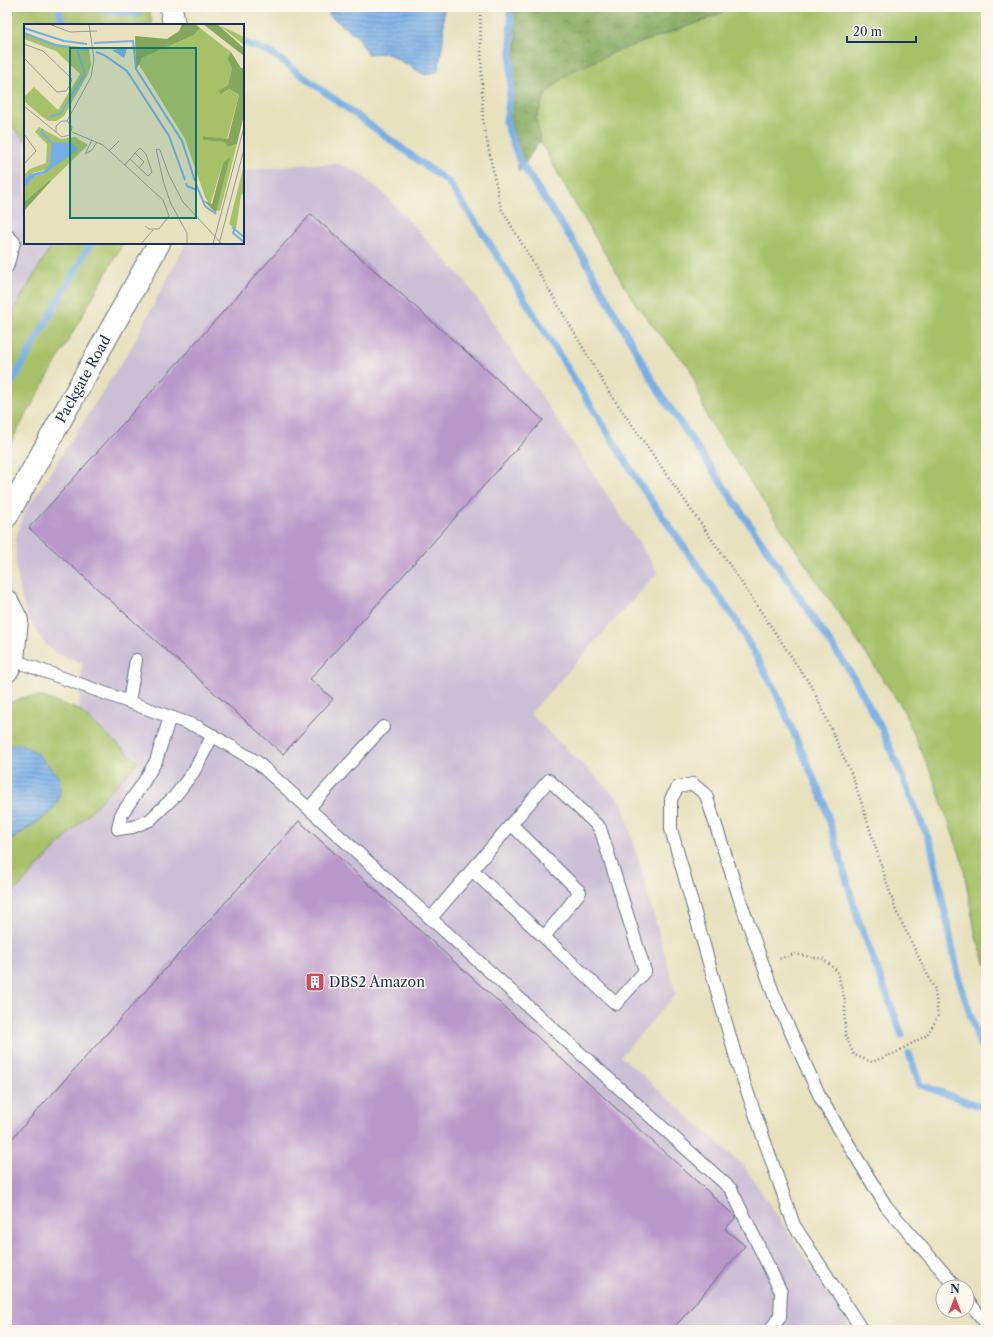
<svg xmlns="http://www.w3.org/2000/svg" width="993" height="1337" viewBox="0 0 993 1337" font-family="'Libre Caslon Text',serif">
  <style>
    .industrial { fill: #cbbfd5 }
    .green { fill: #a6c168; stroke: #607863 }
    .forest { fill: url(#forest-crowns); stroke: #506b5d }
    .water { fill: url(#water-rules); stroke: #496ea2 }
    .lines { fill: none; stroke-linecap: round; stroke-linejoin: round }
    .stream { stroke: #77ade5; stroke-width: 7 }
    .building { fill: #b897c9 }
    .service-casing { stroke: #626d80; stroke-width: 14 }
    .minor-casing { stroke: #626d80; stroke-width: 24 }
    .path { stroke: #626d80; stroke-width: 2.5; stroke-dasharray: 1 3; stroke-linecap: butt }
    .service { stroke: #fff; stroke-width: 12 }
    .minor { stroke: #fff; stroke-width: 22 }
    .labels { text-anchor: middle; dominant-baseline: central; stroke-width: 3; stroke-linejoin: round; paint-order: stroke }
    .street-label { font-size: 14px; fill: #1b2f5e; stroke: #fbf7ec }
    .poi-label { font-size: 14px; fill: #1b2f5e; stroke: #fbf7ec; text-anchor: start }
    .inset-river { fill: none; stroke: #77ade5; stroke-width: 2 }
    .inset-road { fill: none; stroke: #959a98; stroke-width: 1 }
    .view { fill: #0f766e; fill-opacity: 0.15; stroke: #0f766e; stroke-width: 2 }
    .inset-edge { fill: none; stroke: #1b2f5e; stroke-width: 2 }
  </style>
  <defs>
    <pattern id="forest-crowns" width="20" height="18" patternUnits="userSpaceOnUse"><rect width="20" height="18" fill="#84a75c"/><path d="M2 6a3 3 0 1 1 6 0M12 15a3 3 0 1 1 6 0" fill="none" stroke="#6b884f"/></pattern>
    <pattern id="water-rules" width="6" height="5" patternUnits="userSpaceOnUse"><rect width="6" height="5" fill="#77ade5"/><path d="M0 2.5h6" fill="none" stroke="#618dbd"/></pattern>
  </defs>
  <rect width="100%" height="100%" fill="#fbf7ec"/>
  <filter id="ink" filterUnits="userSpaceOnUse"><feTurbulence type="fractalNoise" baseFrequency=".025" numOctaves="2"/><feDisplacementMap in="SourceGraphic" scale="8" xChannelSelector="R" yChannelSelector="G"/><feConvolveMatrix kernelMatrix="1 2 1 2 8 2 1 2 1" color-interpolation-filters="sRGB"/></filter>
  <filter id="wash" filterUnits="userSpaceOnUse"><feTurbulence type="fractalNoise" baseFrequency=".012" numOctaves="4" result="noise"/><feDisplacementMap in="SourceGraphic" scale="16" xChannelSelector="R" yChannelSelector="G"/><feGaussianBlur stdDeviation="0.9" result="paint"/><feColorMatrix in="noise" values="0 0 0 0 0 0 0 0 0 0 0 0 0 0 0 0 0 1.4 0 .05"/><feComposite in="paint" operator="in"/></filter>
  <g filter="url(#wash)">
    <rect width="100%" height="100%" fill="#e7e1be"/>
    <path class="industrial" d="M7,120l18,21v102h28l-46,78z
      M309,164h29l15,5 27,21 86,92 192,290 -128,142 92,88 54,192 -55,62 123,110 104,156 4,8h-845v-431l131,-137 -59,-52 3,-47 -27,-10 -13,-13 -15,-24 -6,-21 -5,-27 -1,-27 8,-26 109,-169 54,-103h57v-72z"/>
    <path class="green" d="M7,7h142l3,18h-127v116l-18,-21z
      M733,7h253v958l-10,-28 -14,-77 -30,-85 -29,-66 -195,-290 -18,-51 -33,-37 -22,-28 -61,-101 -34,-61 -4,-23 10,-25 24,-21 50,-22 85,-30z
      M53,243h70l-116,206v-128z
      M25,697h18l36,13 59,52 -131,137v-56l43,-30 -36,-69 -7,1v-41z"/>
    <path class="forest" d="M511,7h222l-28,13 -85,30 -50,22 -24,21 -10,25 4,23 -21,31 -9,-55 6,-80z"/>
    <path class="water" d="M330,7h114l-1,34 -5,30 -13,4 -38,-22 -20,1 -8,-16 -30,-23z
      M14,744h8l15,9 22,24 1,10 -1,12 -9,14 -43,30v-98z"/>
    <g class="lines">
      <path class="stream" d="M58,7l6,18
        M80,7l58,7
        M509,7l2,13v66l-5,36 13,38 66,100 73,130 191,280 33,59 49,116 28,134 21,66
        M243,42l27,10 178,130 37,54 158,253 92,130 40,71 49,112 33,114 45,119
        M7,391l84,-148
        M909,1054l11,31 66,23"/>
    </g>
    <g id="blocks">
      <path class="building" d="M311,214l232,206 -233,259 23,20 -50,55 -254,-226z
        M299,821l437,396 -11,12 20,17 -73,84h-665v-186z"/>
    </g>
  </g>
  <g filter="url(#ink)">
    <use href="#blocks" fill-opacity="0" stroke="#626d80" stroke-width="1"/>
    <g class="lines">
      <g class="service-casing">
        <path id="service" d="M7,235l7,7 -7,25
          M13,660l185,67 59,35 474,427 50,103 -1,25 -10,13
          M129,702l7,-42
          M170,717l-14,44 -13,22 -22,32 -3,14 15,-2 17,-7 25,-24 19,-25 19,-36
          M309,808l74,-81
          M511,824l69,68 -36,45
          M431,918l118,-138 51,48 45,143 -29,33 -144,-134
          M967,1300l19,23
          M862,1330l-68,-105 -56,-160 -67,-236v-30l7,-12 15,-3 13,11 36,111 32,89 47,104 65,107 70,81"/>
      </g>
      <g class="minor-casing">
        <path id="minor" d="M171,7l3,18
          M7,516l152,-273
          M7,601l10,19 -4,40 -6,11"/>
      </g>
      <path class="path" d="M480,7l3,116 18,85 108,184 120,172 84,125 41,91 42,131 39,79 3,27 -11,18 -32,18 -23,9 -18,-7 -9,-21v-33l-8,-30 -14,-12 -29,-5 -15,5"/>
      <use href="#service" class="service"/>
      <use href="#minor" class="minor"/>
    </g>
  </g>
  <defs>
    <g id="building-square" transform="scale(1)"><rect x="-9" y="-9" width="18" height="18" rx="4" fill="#d1495b" stroke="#fbf7ec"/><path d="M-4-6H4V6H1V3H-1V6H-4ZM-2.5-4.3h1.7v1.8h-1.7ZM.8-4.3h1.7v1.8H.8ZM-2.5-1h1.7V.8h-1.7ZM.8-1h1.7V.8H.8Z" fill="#fff"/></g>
  </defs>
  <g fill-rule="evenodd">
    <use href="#building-square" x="315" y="982"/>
  </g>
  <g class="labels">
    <g class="street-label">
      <text transform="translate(83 379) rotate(-61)">Packgate Road</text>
    </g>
    <g class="poi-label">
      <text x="329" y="982">DBS2 Amazon</text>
    </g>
  </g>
  <g transform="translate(24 24)">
    <rect width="220" height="220" fill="#e7e1be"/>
    <path d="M195,1l25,12v8zM176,4l31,24 -4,7 5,9 -4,17 -9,6 5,2 6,-4 9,6 -12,44 -24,-3 1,4 20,2 4,5 9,-3 -17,67 -4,-1 13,-51 -6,4 -13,42 -5,-8 -20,-58 -47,-76 4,-5 52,-23zM0,8l33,12 32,4 2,17 -3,9 -24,42 -8,5h-7l-9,-6 -16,-14v-4l10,-10 24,23 22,-36 -24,-23 -32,-12zM15,103l22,12 14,-2 13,8 -37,36 -1,-1 -26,22v-14l11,-12 9,-2 29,-31 -8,1 -9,-2 -6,23 -5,5 -13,3 -8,7v-5l6,-6 16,-6 1,-19 -12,-12zM220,141v28l-3,2 -5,34 -7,-5z" fill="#a6c168"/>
    <path d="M158,0h13l5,4 -6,7 -52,23 -6,12 -1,-34 32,3 12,-8zM179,0h14l27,24v8zM207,28l10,16h3v47l-7,29 -9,3 -4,-5 -21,-2v-4l25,3 11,-44 -9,-6 -9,5 -3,-3 10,-6 4,-17 -5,-9zM206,133l-6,23 -8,33 -13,-13 9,4 11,-41zM26,156l1,1 -27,30v-9z" fill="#84a75c"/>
    <path d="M100,24l3,1 -3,9 -12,-8zM28,118l21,1 5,7 -34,24 -9,2 -11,12v-8l6,-6 14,-3 6,-7z" fill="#77ade5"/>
    <path class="inset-river" d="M0,4l40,13 23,3M0,9l30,12 34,5M70,19l39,-2 3,28 46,72 13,40M72,28l8,3 23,16 42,65 16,44M25,93l11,-3 25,-40 -8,-25M19,105l-2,3 10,10M162,159l1,3 10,4M172,160l9,22 11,8M208,203l12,10M210,206l-1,3 11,9"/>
    <path class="inset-road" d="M25,0l21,8 27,-1M0,20l19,7 29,28 -2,6 -4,6 -9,1 -33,-34M0,82l38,31 8,-2 2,-8 -5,-6h-5l-6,5v6M43,97l24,-44 3,-18 -5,-35M48,108l31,13 60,55 6,16 -10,13h-10l-4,-3M0,110l12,17 -12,13M85,127l10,-10M111,129l9,9 -5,6M61,130l7,-4 5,-8M61,130l7,-14M101,141l10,-12 5,-5 6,6 6,18 -4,4 -18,-17M117,220l12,-14M163,220v-11l-16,-29 -7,-20 -8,-35 4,1 9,25 14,27 39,42M189,220l31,-117M195,220l25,-95"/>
    <path class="view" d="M46,24h126v170h-126z"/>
    <rect width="220" height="220" class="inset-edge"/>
  </g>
  <rect width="993" height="1337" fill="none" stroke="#fbf7ec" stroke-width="24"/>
  <g transform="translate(955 1299)"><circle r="19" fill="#fbf7ec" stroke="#a1a7b3"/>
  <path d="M0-3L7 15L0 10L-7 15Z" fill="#d1495b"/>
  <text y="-6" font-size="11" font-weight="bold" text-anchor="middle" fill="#1b2f5e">N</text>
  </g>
  <path d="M847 36v6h69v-6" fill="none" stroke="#1b2f5e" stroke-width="2"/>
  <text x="853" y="36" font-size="12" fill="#1b2f5e" stroke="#fbf7ec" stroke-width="3" paint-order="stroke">20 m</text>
</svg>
